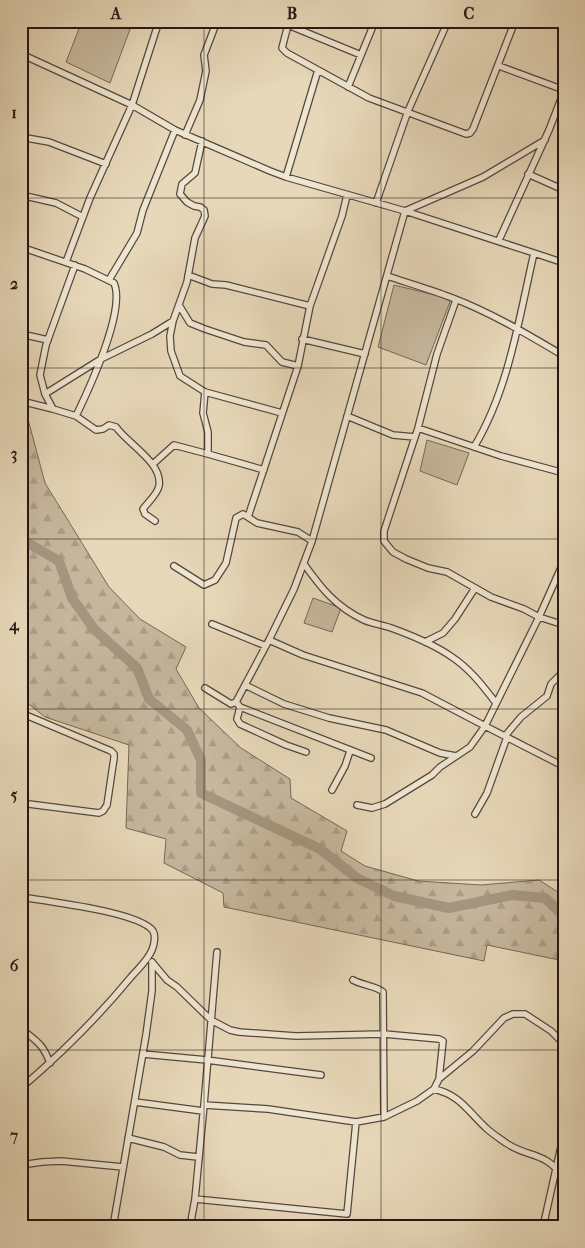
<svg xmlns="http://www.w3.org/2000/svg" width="585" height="1248" viewBox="0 0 585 1248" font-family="'IM FELL French Canon',serif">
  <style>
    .grass { fill: #c6b79d; stroke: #766758 }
    .forest { fill: url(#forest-firs); stroke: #766758 }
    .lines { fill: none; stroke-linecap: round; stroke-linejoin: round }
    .river { stroke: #a59680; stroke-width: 10 }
    .street-casing { stroke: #56473c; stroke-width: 8 }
    .street { stroke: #efe6d2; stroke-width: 5.5 }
    .grid { fill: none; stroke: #261712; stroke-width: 1; stroke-opacity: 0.55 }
    .neatline { fill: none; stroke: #261712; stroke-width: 2 }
    .grid-label { font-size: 16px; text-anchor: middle; font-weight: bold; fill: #261712 }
  </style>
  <defs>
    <pattern id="forest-firs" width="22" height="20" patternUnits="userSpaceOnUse" patternTransform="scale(1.25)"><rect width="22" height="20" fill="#c6b79d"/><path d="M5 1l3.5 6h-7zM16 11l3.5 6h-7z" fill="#aa9d86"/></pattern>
  </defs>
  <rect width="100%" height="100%" fill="#e7d8b9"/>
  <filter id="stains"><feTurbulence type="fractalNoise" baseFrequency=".004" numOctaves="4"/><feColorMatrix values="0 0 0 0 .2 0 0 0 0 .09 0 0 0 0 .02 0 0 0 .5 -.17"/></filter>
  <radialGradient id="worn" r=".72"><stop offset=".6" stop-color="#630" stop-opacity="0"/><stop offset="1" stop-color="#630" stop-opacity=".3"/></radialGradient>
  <path class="grass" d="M82,21h51l-23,62 -44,-21z
    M394,285l57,14 -25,66 -48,-18z
    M427,440l42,13 -12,32 -37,-14z
    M313,598l28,10 -9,24 -28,-9z"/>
  <path class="forest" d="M21,404l4,4 20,75 64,104 31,32 46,28 -10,22 23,39 42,40 49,31 1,19 56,33 -6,20 24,15 53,15 63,4 58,-5 25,16v65l-77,-16 -3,16 -260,-54 -1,-14 -59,-30 2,-24 -40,-11 3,-83 -84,-28 -24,-19z"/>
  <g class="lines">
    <path class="river" d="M21,539l38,22 13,37 22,31 43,39 12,31 38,31 14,30v33l119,56 37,29 37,18 55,12 63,-13 33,3 19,18"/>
    <g class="street-casing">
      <path id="street" d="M272,21l16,4 73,30
        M289,21l-7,27 5,5 82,45 97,36 4,-1 3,-4 42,-108
        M21,54l111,51 43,25 95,41 16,6 119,34 -93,330 -18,48 -25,51 -33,62
        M499,66l65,24
        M348,87l27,-66
        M185,135l15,-35 6,-29 -2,-16 13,-34
        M21,137l28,5 57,22
        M202,141l-7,32 -13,11 -2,10 7,8 7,4 6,1 4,3 1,6 -10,22 -8,44 -14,39 -3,15 1,15 9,25 25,16 77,21
        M528,174l36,16
        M286,177l32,-107
        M21,195l35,8 27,14
        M376,203l32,-92 40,-90
        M405,211l129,42c-15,65 -25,136 -60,194
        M405,211l78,-34 62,-37
        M499,240l50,-110 15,-39
        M21,247l64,22 29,14c12,27 -25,106 -38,133
        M534,253l30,10
        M66,262l24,-64 42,-93 27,-84
        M75,265l-29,80 -6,30 5,19 8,15 23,7 20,14 7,-1 6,-4 7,2c12,17 47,36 43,59 -2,9 -11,16 -16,23l2,5 10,7
        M188,275l24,9 14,1 84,21
        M387,276c21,7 42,13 63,21 40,15 77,37 114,59
        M109,280l28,-47 6,-23 32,-80
        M456,300l-19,54 -19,74 -34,103v10l9,11 13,7 22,9 19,4 44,25 33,12 15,8 25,8
        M179,305l11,18 15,6 39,13 22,3 16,17 16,4
        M21,334l27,6
        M302,339l63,15
        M205,392l-2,21 5,19v22l56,16
        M45,394l56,-35 51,-25 21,-13
        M21,401l32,8
        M347,416l46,19 22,2
        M418,428l83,28 63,17
        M153,464l21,-19 34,9
        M248,517l50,-151 12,-60 32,-90 5,-21
        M304,564c17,24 32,43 60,56 9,4 20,5 30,9 19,7 41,16 58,28 18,12 31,29 44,46
        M174,566l30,19 11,-5 11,-17 10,-45 7,-4 14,9 41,9 14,9
        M212,624l54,22
        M269,640l34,15 119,38 63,33 -15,21 -30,20 -8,8 -47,29 -13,4 -15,-3
        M425,642l18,-9 12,-14 20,-31
        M245,685l39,19 45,14 57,12 54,23 16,3
        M205,688l26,16 5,-2 4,5 131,51
        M240,707l-3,12 3,5 46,21 20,7
        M21,713l90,38 3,3v4l-7,47 -4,6 -4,2 -78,-10
        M505,736l16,-19 26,-21 4,-12 13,-13
        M564,760l-3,5 3,9
        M561,765l-76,-39 54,-109 25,-56
        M332,790l13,-24 5,-15
        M475,814l12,-21 20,-56
        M21,897c25,4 119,15 132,34 3,5 1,14 -1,19 -4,10 -14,19 -21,27 -33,40 -70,77 -110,111
        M152,962l15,18 10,7 34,33 19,10 9,2 57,4 88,-2 55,5 4,2 -4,38
        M353,980c8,5 24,6 30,12l1,125
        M21,1020l3,11c15,12 19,14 26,32
        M143,1054l64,6 114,15
        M434,1089l5,-10 34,-28 31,-33 9,-4h12l26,17 13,13
        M135,1102l68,9
        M204,1105l13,-153
        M128,1138l36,9 16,8 18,2
        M21,1165l21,-3 19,-1 62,6
        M195,1199l9,-94 64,4 88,13
        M113,1227l33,-192 6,-44v-29
        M190,1227l5,-28 152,15 9,-92 28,-5 33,-16 17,-12c26,6 33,21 51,38 6,6 14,11 21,16 24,16 38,7 58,35
        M543,1227l21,-94"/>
    </g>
    <use href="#street" class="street"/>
  </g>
  <path class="grid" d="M204,21v1206M381,21v1206M21,198h543M21,368h543M21,539h543M21,709h543M21,880h543M21,1050h543"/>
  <rect width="585" height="1248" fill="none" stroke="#e7d8b9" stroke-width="55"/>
  <rect x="28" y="28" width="530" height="1192" class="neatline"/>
  <g class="grid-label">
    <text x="116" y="19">A</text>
    <text x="292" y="19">B</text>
    <text x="469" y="19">C</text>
    <text x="14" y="118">1</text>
    <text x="14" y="289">2</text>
    <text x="14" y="459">3</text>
    <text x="14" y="630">4</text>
    <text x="14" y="800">5</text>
    <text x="14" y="971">6</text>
    <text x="14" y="1141">7</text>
  </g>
  <rect width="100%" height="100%" filter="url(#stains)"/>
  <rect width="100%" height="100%" fill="url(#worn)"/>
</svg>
